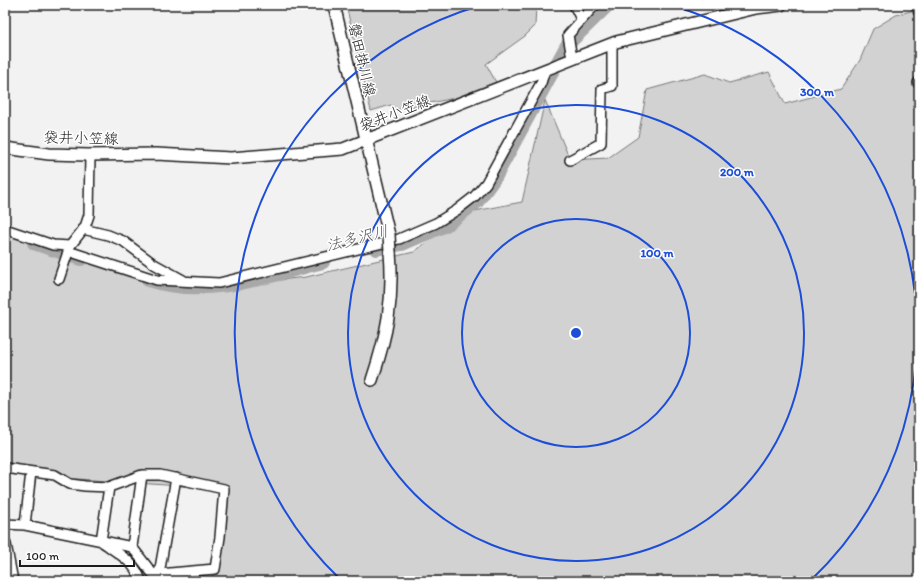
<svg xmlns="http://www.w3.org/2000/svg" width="924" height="586" viewBox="0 0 924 586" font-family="Itim,'Klee One',sans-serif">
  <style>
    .green { fill: #d2d2d2; stroke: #777 }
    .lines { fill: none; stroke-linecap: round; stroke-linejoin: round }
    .river { stroke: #a8a8a8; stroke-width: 14 }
    .major-tunnel { stroke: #d2d2d2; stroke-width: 11; stroke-dasharray: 11 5.5; stroke-linecap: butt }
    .minor-casing { stroke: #1c1c1c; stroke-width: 12 }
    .major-casing { stroke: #1c1c1c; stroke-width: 14 }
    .path { stroke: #1c1c1c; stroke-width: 1.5; stroke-dasharray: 3 3; stroke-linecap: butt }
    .minor { stroke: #fff; stroke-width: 9 }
    .major { stroke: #fff; stroke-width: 11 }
    .major-bridge-casing { stroke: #1c1c1c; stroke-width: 14; stroke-linecap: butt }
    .major-bridge { stroke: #fff; stroke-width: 11 }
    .ring { fill: none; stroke: #1d4ed8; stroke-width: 2 }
    .labels { text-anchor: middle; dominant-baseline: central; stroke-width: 3; stroke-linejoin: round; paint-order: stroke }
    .street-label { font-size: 15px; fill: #1c1c1c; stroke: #fff }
    .water-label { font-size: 16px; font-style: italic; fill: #5b5b5b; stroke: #fff }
    .centre { fill: #1d4ed8; stroke: #fff; stroke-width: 2 }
    .ring-label { font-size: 12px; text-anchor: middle; font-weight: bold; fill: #1d4ed8; stroke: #fff; stroke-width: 3; stroke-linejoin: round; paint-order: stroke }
  </style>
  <rect width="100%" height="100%" fill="#f2f2f2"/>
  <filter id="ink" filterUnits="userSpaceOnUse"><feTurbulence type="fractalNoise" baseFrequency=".025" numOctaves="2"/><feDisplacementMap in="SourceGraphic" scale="8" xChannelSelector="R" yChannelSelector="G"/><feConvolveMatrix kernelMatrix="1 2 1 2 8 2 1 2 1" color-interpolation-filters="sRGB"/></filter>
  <g filter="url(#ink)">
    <path class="green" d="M346,5h190l-1,21 -10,10 -39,28 11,20 -37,13 -65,13 -4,-5 -20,6z
      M918,9l1,572h-707l12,-92 -219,-15v-240l152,46 71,6 78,-9 108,-25 50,-39 58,-11 23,-102 25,60 38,-2 30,-21 9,-47 58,-16 24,9 40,-11 16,32 56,-15 19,-29 13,-31 23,-14z"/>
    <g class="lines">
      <path class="river" d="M34,243l47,16
        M376,249l26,-5 44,-19 31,-23 19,-26 71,-131 41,-40
        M148,280c60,19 117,-3 175,-18"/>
      <path class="major-tunnel" d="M244,581l106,-155 22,-46"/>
      <g class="minor-casing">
        <path id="minor" d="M574,5l7,14
          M916,5l3,7
          M572,58l-4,-23 27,-30
          M918,83l1,-1
          M570,160l31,-17 1,-54 10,-3v-43
          M5,229l48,16 17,1
          M83,229l25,6 15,6 31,23 29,16
          M68,251l89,29 62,3 180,-44 37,-16 21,-13 18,-14 11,-13 55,-100 4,-13
          M59,279l11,-33 15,-19 4,-12 1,-60
          M5,468l50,7 15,9 15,2 24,1 33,-12h18l64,14 -4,48 -5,32 -56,5 -7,-1
          M109,487l-8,54c16,12 34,20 40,40
          M5,524l20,1 107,22 20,26 10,8
          M25,525l6,-53
          M6,544l7,37
          M132,547l10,-72
          M159,574l17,-96"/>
      </g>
      <g class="major-casing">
        <path id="major" d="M334,5l55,230
          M5,148l44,6 39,1 68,-1 75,4 112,-9 273,-107 140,-34 25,-3
          M372,380c15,-45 22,-80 18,-128"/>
      </g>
      <path class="path" d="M371,119l8,6"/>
      <use href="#minor" class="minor"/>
      <use href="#major" class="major"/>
      <g class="major-bridge-casing">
        <path id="major-bridge" d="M389,235l1,17"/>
      </g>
      <use href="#major-bridge" class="major-bridge"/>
    </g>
  </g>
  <g class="ring">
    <circle cx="576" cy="333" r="114"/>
    <circle cx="576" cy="333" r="228"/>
    <path d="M341 580A341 341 0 0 1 482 5M670 5A341 341 0 0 1 811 580"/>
  </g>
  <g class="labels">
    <g class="street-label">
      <text transform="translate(362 60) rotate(77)">磐田掛川線</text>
      <text transform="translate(395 113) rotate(-21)">袋井小笠線</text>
      <text transform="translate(81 138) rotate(1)">袋井小笠線</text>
    </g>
    <g class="water-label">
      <text transform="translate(357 238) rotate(-14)">法多沢川</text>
    </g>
  </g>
  <circle cx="576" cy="333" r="6" class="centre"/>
  <g class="ring-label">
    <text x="817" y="96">300 m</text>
    <text x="737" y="176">200 m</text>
    <text x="657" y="257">100 m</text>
  </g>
  <rect width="924" height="586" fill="none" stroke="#fff" stroke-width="20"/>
  <rect x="10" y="10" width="904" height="566" fill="none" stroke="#1c1c1c" stroke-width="1.5" filter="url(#ink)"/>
  <path d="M20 560v6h114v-6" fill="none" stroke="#1c1c1c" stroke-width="2"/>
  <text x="26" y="560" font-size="12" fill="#1c1c1c" stroke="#ffffff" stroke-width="3" paint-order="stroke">100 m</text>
</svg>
